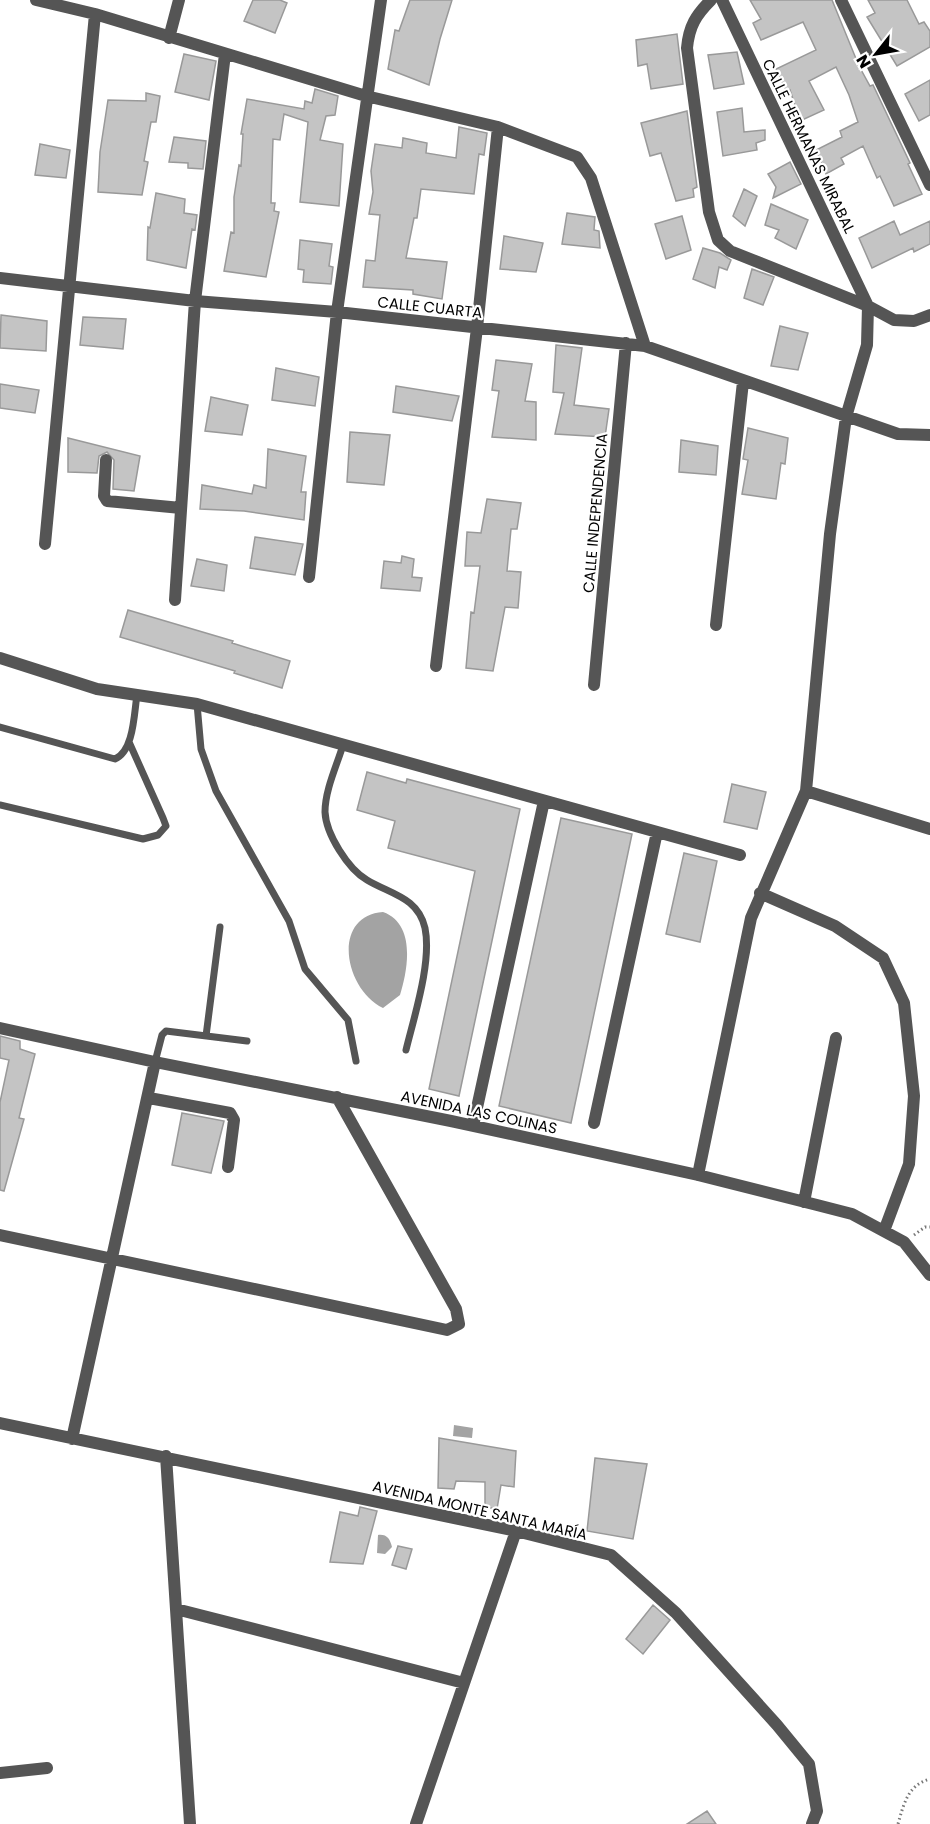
<svg xmlns="http://www.w3.org/2000/svg" width="930" height="1824" viewBox="0 0 930 1824" font-family="Poppins,sans-serif">
  <style>
    .water { fill: #a3a3a3 }
    .building { fill: #c4c4c4; stroke: #999; stroke-width: 1.5 }
    .lines { fill: none; stroke-linecap: round; stroke-linejoin: round }
    .path { stroke: #777; stroke-width: 3; stroke-dasharray: 1.5 3; stroke-linecap: butt }
    .service { stroke: #555; stroke-width: 7 }
    .minor { stroke: #555; stroke-width: 12 }
    .labels { text-anchor: middle; dominant-baseline: central; stroke-width: 4.5; stroke-linejoin: round; paint-order: stroke }
    .street-label { font-size: 15px; fill: #000; stroke: #fff }
  </style>
  <rect width="100%" height="100%" fill="#fff"/>
  <path class="water" d="M383,912c33,12 25,57 17,83l-17,13c-39,-19 -52,-92 0,-96z
    M454,1425l19,3 -1,10 -19,-2z
    M378,1535c9,-1 12,4 14,12l-7,7 -8,-1z"/>
  <path class="building" d="M253,0h27l7,3 -12,30 -31,-12z
    M410,0h42l-12,39 -11,46 -41,-16 7,-39 4,1z
    M750,0h82l27,66 11,20 3,-1 37,78 -2,1 14,30 -28,12 -14,-30 -3,2 -14,-32 -22,12 3,6 -18,10 -10,-24 26,-13 -2,-6 18,-9 -9,-27 -13,-28 -27,14 15,29 -24,11 -10,-31 -3,2 -11,-23 40,-19 -13,-28 -42,18 -8,-17 8,-4z
    M868,0h39l12,24 5,-2 6,9v16l-33,19 -30,-49 8,-4z
    M677,34l6,50 -32,5 -4,-25 -9,2 -2,-26z
    M737,52l7,32 -30,5 -6,-34z
    M184,54l32,7 -7,39 -34,-8z
    M930,80v35l-11,6 -14,-27z
    M315,89l23,7 -3,19 -9,1 -6,24 23,4 -4,62 -39,-4 8,-80 -24,-8 -4,26 -7,-1 -2,64h4l-1,8 5,1 -13,65 -42,-6 7,-39 3,1v-36l5,-32 2,1 2,-32h-2l6,-35 57,10 1,-8 7,2z
    M146,93l14,3 -4,26h-5l-7,39 4,1 -6,33 -44,-3 2,-40 8,-52 38,1z
    M742,108l2,24 21,-2v10l-9,3 1,7 -34,6 -6,-44z
    M687,111l10,76 -4,2 1,8 -18,4 -15,-48 -11,3 -9,-33z
    M459,127l28,6 -3,22 -5,-1 -5,40 -53,-5 -4,29h-3l-8,40 41,4 -5,37 -29,-5v-4l-50,-3 3,-27 9,1 5,-46 -11,-1 4,-22 -2,-21 4,-27 27,4 1,-10 24,5 -1,10 30,5z
    M174,137l32,4 -3,28 -15,-1v-5l-19,-1z
    M40,144l30,6 -4,28 -31,-3z
    M790,162l11,22 -28,14 3,-11 -8,-13z
    M744,189l13,7 -12,30 -12,-10z
    M156,193l29,6 -1,14 13,2 -2,15 -3,-1 -6,39 -39,-8 1,-33 2,1z
    M771,204l37,16 -12,29 -21,-11 4,-8 -14,-5z
    M567,213l28,4 -1,13 5,1 1,17 -38,-4z
    M682,216l9,34 -25,9 -11,-35z
    M894,221l6,14 30,-14v23l-16,8 -1,-4 -41,20 -13,-30z
    M504,236l39,7 -7,29 -36,-3z
    M300,240l32,4 -3,22 4,1 -2,17 -28,-2 1,-12 -6,-1z
    M703,248l17,5 11,7 -4,10 -8,-3 -4,21 -22,-9z
    M752,269l22,8 -11,28 -19,-7z
    M1,315l46,6 -1,30 -46,-3z
    M83,317l43,2 -3,30 -43,-4z
    M780,326l28,7 -10,37 -27,-4z
    M556,345l26,3 -8,57 35,4 -4,28 -50,-3 9,-41 -11,-1z
    M496,360l36,4 -7,37 11,1v38l-44,-3 7,-46 -7,-1z
    M276,368l43,9 -4,29 -43,-6z
    M0,384l39,6 -4,23 -35,-5z
    M396,386l63,10 -7,25 -59,-9z
    M211,397l37,8 -6,30 -37,-4z
    M748,428l40,10 -3,26 -4,-1 -5,36 -34,-5 6,-34 -5,-1z
    M350,432l40,3 -6,50 -37,-3z
    M68,438l72,18 -6,35 -21,-2 1,-29 -7,-8 -8,4 -2,17 -29,-1z
    M681,440l37,6 -2,29 -37,-3z
    M268,449l38,7 -5,36h5l-2,28 -60,-9 -44,-2 2,-24 50,9 2,-9 12,3z
    M487,499l34,4 -4,26h-6l-4,42 14,1 -3,36 -13,-1 -12,64 -27,-3 5,-56 3,1 6,-47h-15l2,-34 14,1z
    M255,537l48,7 -8,31 -45,-7z
    M402,556l12,3 -2,18 10,1 -2,13 -39,-3 3,-27 17,2z
    M197,559l30,6 -3,26 -33,-5z
    M128,610l105,31 -1,2 58,18 -8,27 -48,-15 1,-2 -115,-34z
    M367,772l39,11 1,-4 113,30 -61,287 -30,-7 46,-218 -87,-23 7,-27 -38,-11z
    M732,784l34,8 -9,37 -33,-7z
    M561,818l71,16 -61,289 -72,-17z
    M684,853l33,8 -17,81 -34,-8z
    M0,1036l20,5v8l15,5 -16,64 5,1 -20,72 -4,-1v-88l9,-42 -9,-2z
    M182,1113l42,8 -13,52 -39,-8z
    M439,1438l77,13 -2,36 -13,-2 -4,24 -12,-2v-25l-29,-1 -2,8 -16,-1z
    M595,1458l52,6 -14,75 -46,-8z
    M360,1507l17,4 -14,53 -33,-2 10,-50 18,4z
    M398,1546l14,3 -6,20 -14,-4z
    M653,1605l17,15 -27,34 -17,-15z
    M707,1811l9,13h-29z"/>
  <g class="lines">
    <path class="path" d="M914,1235l11,-8h5
      M898,1824c6,-21 10,-39 32,-45"/>
    <path class="service" d="M197,704l4,45 15,42 73,130 16,48 43,51 8,41
      M0,727l115,32c19,-8 19,-46 22,-64
      M343,745c-6,20 -18,45 -18,67 1,22 23,57 42,68 23,14 51,17 58,48 7,34 -11,89 -19,122
      M0,805l143,34 15,-4 8,-9 -3,-8 -34,-76
      M206,1036l14,-109
      M155,1062l7,-27 4,-4 81,10"/>
    <path class="minor" d="M36,0l59,14 271,82 132,31 79,30 14,21 54,168
      M711,0c-15,15 -22,26 -24,48l22,164 9,28 12,11 138,55 26,14 20,1 16,-6
      M841,0l89,185
      M169,38l10,-38
      M0,278l195,23 142,11 308,34 253,88 32,1
      M106,460l-2,36 3,5 74,7
      M45,544l50,-530
      M309,577l28,-265 44,-312
      M175,600l20,-299 30,-247
      M716,625l27,-243
      M0,658l97,31 100,15 543,151
      M436,666l41,-338 21,-201
      M594,685l32,-342
      M806,791l124,38
      M760,893l75,33 48,32 21,45 10,93 -5,68 -25,67
      M0,1028l155,34 296,59 247,54 119,30 35,9 52,28 26,33
      M149,1098l81,15 4,7 -6,47
      M594,1123l63,-291
      M473,1126l71,-325
      M698,1175l53,-257 55,-127 24,-257 16,-117 21,-72 1,-39 -146,-306
      M804,1202l32,-164
      M0,1235l447,95 12,-6 -3,-15 -119,-212
      M0,1423l516,108 95,24 65,58 101,112 32,39 8,47 -5,13
      M72,1439l83,-377
      M166,1456l24,368
      M176,1609l288,74
      M0,1773l47,-5
      M416,1824l100,-293"/>
  </g>
  <g class="labels">
    <g class="street-label">
      <text transform="translate(809 146) rotate(64)">CALLE HERMANAS MIRABAL</text>
      <text transform="translate(430 307) rotate(6)">CALLE CUARTA</text>
      <text transform="translate(595 513) rotate(-85)">CALLE INDEPENDENCIA</text>
      <text transform="translate(479 1112) rotate(12)">AVENIDA LAS COLINAS</text>
      <text transform="translate(480 1510) rotate(13)">AVENIDA MONTE SANTA MARÍA</text>
    </g>
  </g>
  <g transform="translate(876 54) rotate(239)" stroke="#ffffff" stroke-width="4.5" paint-order="stroke">
  <path d="M0-4.5L10 22L0 15L-10 22Z" fill="#000000"/>
  <text y="-9" font-size="16" font-weight="bold" text-anchor="middle" fill="#000000">N</text>
  </g>
</svg>
